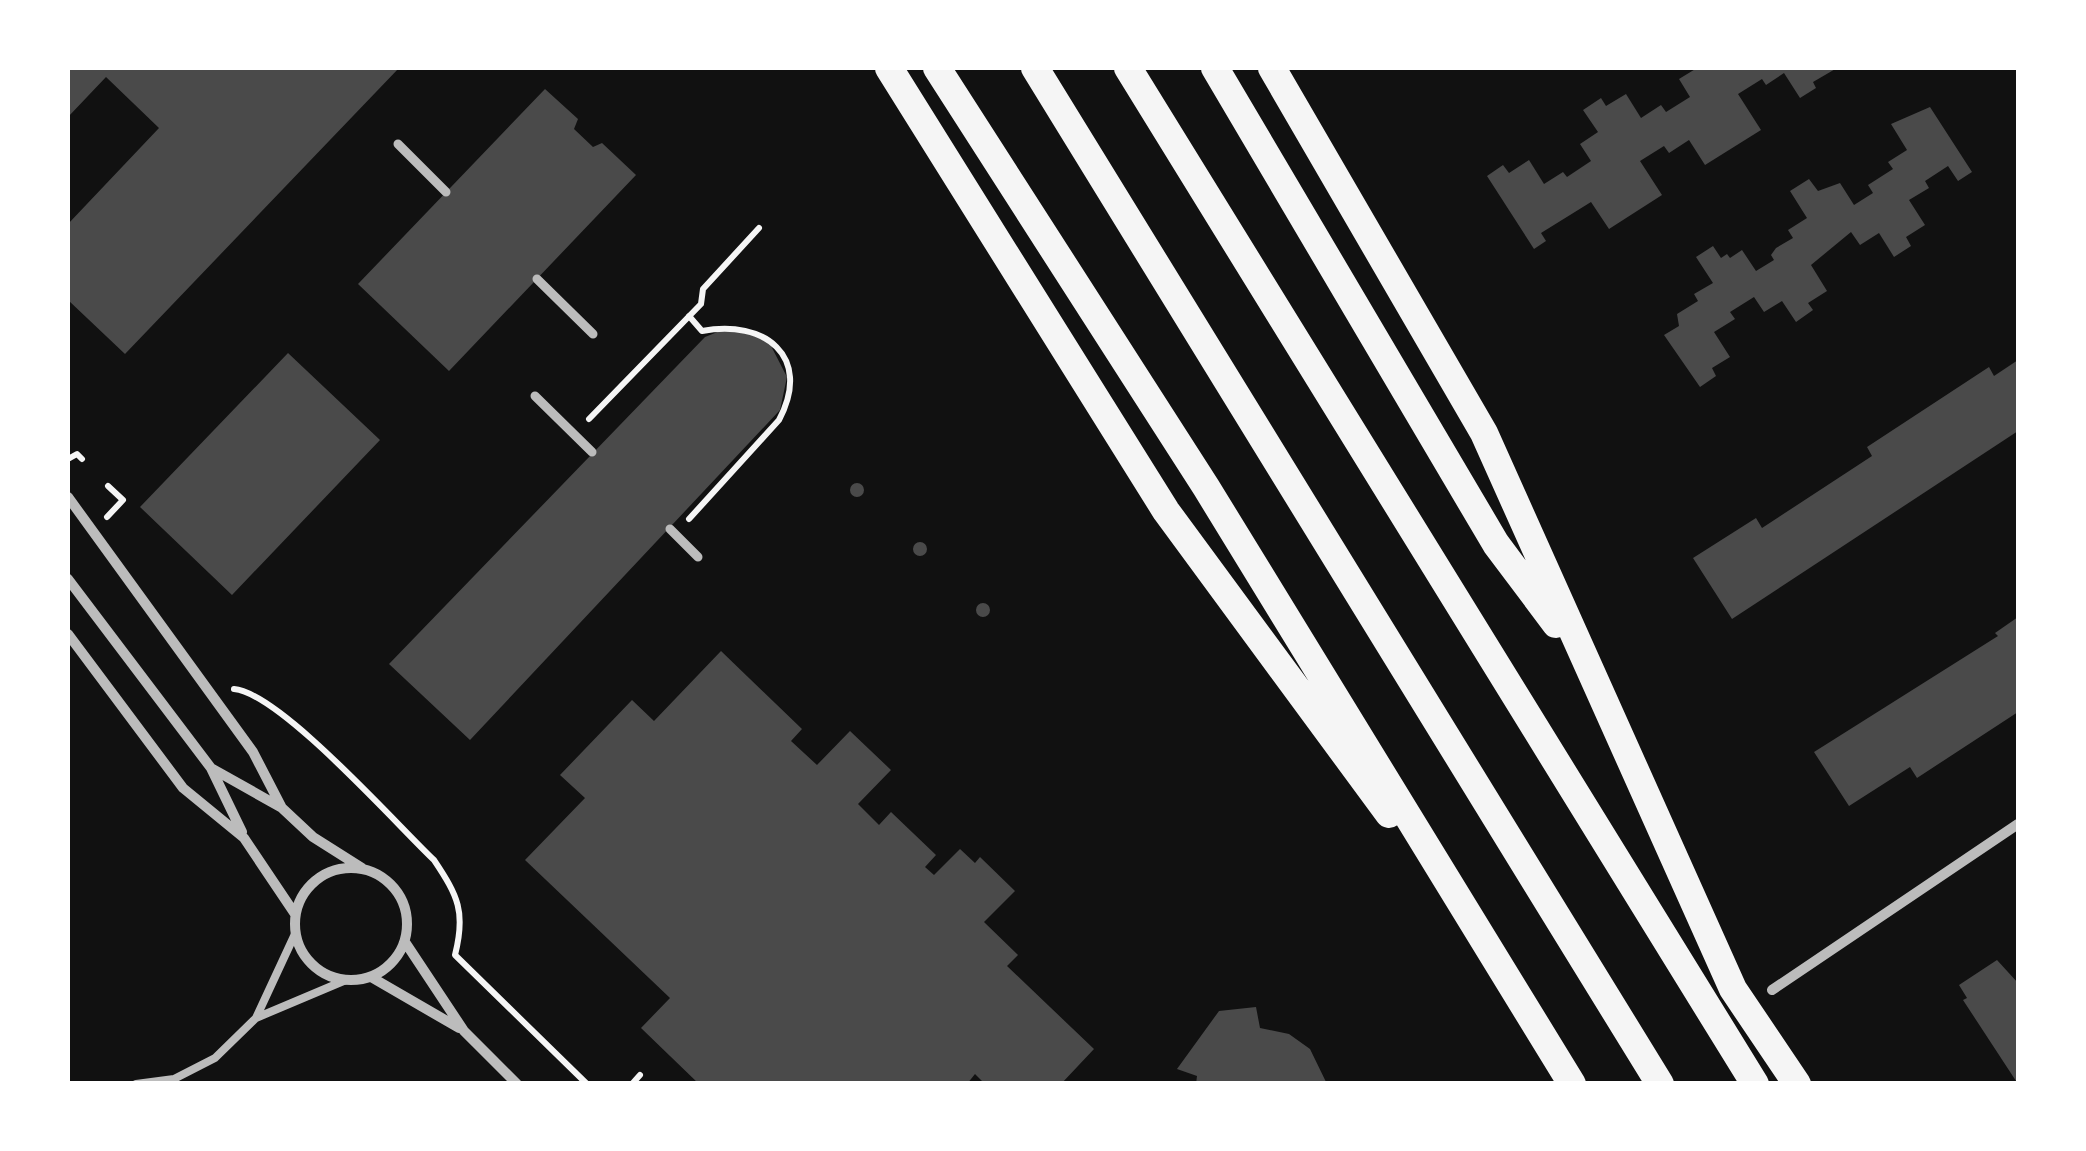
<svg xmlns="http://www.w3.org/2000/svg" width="2086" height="1151" viewBox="0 0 2086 1151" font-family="'Varela Round',sans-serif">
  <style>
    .building { fill: #4a4a4a }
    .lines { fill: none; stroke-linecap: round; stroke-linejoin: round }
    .path { stroke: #f5f5f5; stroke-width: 6 }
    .service { stroke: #bcbcbc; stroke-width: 8 }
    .pedestrian { stroke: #bcbcbc; stroke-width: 9 }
    .minor { stroke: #bcbcbc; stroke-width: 10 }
    .trunk { stroke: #f5f5f5; stroke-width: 28 }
  </style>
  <rect width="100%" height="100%" fill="#111"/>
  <path class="building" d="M68,68h331l-274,286 -57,-54v-76l91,-96 -53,-51 -38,40z
    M1697,68h140l-24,14 3,6 -16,10 -16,-25 -18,12 -4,-6 -24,15 23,36 -56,35 -16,-25 -20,13 -5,-7 -24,15 22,34 -53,34 -18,-27 -50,31 5,8 -12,8 -47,-73 16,-11 6,8 20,-13 15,24 19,-12 4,5 24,-16 -11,-17 18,-12 -15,-22 18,-12 5,8 20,-12 15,24 20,-13 5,7 24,-15 -11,-18z
    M545,89l33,30 -4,10 19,18 9,-4 34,32 -187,196 -91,-87z
    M1930,107l42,65 -14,9 -10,-15 -23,15 4,7 -20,12 16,25 -19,12 5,9 -17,11 -15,-24 -19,12 -9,-13 -40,33 16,26 -19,12 5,7 -17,12 -14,-21 -18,11 -10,-15 -24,15 5,7 -21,13 16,25 -18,11 4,8 -16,11 -36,-52 15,-9 -2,-12 21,-13 -4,-7 19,-11 -17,-26 17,-11 8,12 6,-4 3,4 12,-8 14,21 18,-11 -3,-5 5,-7 17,-10 -5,-8 19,-12 -17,-27 19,-12 9,12 22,-8 14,22 19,-12 -5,-8 25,-16 -5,-7 19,-12 -16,-26z
    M720,331l34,2 16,11 17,33 -7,33 -310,330 -81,-76 316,-327z
    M288,353l92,87 -148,155 -92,-88z
    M2018,360v71l-286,188 -39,-61 63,-40 6,10 110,-72 -5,-9 122,-80 5,9z
    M850 490a7 7 0 1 1 14 0a7 7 0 1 1-14 0Z
    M913 549a7 7 0 1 1 14 0a7 7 0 1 1-14 0Z
    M976 610a7 7 0 1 1 14 0a7 7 0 1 1-14 0Z
    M2018,617v95l-101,66 -7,-11 -61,39 -35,-54 184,-116 -3,-3z
    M721,651l81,78 -11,12 26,24 33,-34 41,39 -33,34 21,21 12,-13 45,43 -11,12 9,8 26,-26 15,14 5,-6 35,34 -31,31 34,33 -11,11 87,83 -33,35h-76l-10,-10 -8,10h-268l-58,-56 29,-30 -145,-138 60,-62 -25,-23 72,-75 22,21z
    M1997,960l21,23v101l-55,-84 4,-2 -8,-13z
    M1256,1007l4,21 29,6 21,15 17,35h-131l1,-8 -20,-7 42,-58z"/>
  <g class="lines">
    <path class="path" d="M689,316l13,15c62,-12 111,25 77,89l-90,99
      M589,419l112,-115 2,-15 56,-61
      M68,459l9,-5 5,5
      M107,517l16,-17 -15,-14
      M234,689c46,4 162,135 200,171 24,36 32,52 21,95l132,129
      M632,1084l8,-9"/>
    <path class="service" d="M256,1018l39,-84
      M136,1084l38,-5 41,-21 41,-40 90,-38"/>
    <path class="pedestrian" d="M398,144l48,48
      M537,279l56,55
      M535,396l57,56
      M670,529l28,28"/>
    <path class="minor" d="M68,497l185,255 29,56
      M68,579l143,189 31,64
      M68,634l115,154 61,50 51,76
      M211,768l71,40 31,29 49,31
      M295 924a56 56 0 1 1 112 0a56 56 0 1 1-112 0Z
      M405,942l59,89 53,53
      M371,977l88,51
      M1772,990l246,-166"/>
    <path class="trunk" d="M889,68l277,443 223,303
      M937,68l269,419 366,597
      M1035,68l625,1016
      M1128,68l627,1016
      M1215,68l281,476 60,80
      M1272,68l212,365 249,556 64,95"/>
  </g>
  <rect width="2086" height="1151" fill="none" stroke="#ffffff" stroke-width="140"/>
</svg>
